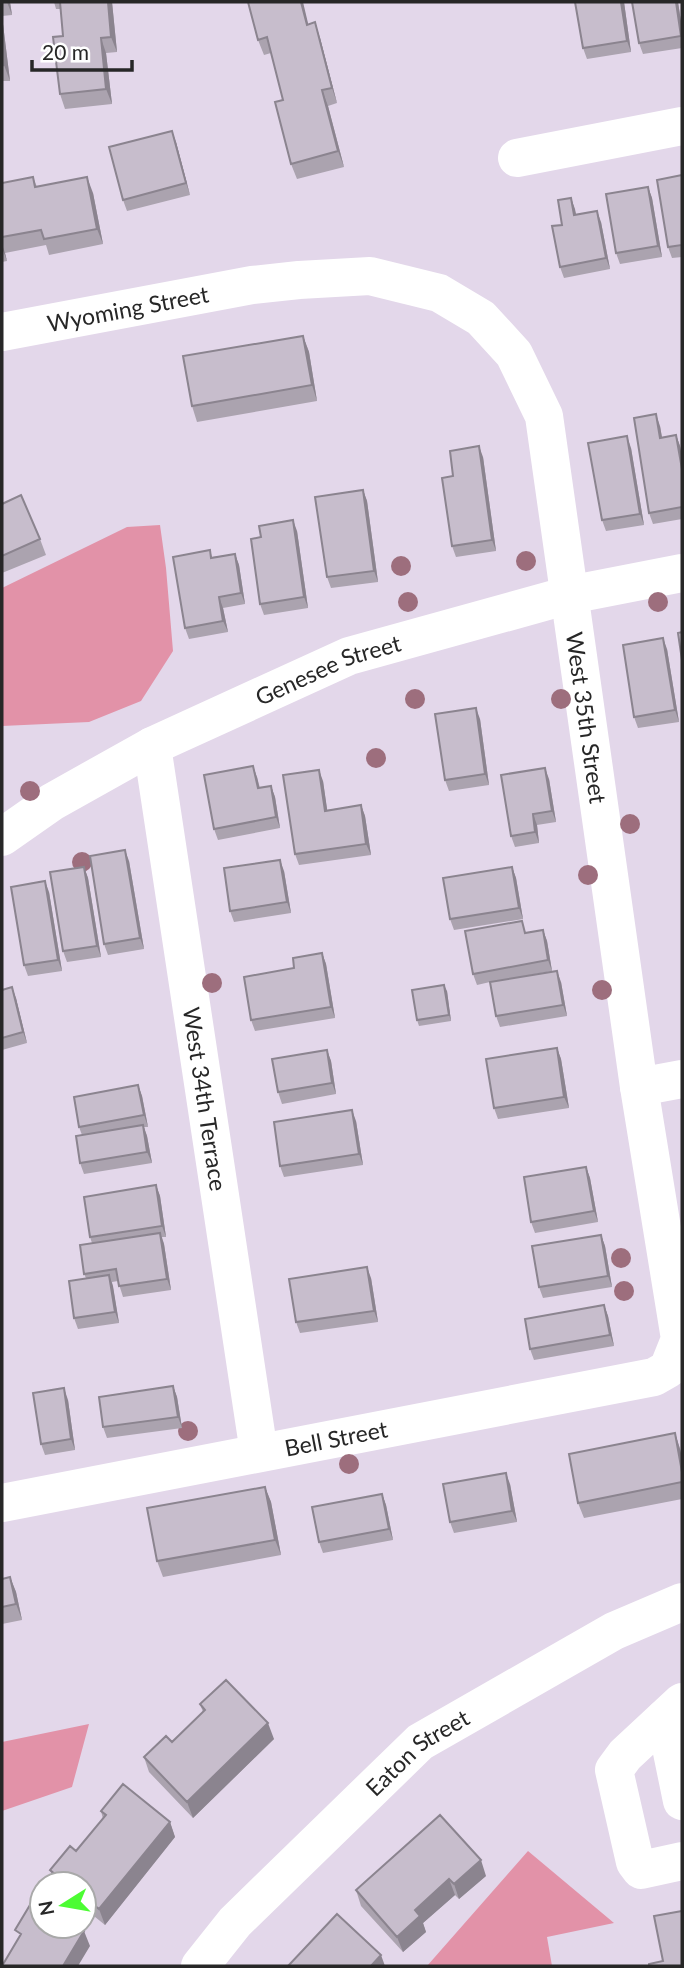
<svg xmlns="http://www.w3.org/2000/svg" width="684" height="1968" viewBox="0 0 684 1968" font-family="Lato,sans-serif">
  <style>
    .green { fill: #e292a8 }
    .lines { fill: none; stroke-linecap: round; stroke-linejoin: round }
    .minor { stroke: #fff; stroke-width: 38 }
    .tree { fill: #9d6e7d }
    .wall { fill: #aba3af }
    .shaded-wall { fill: #8b848f }
    .building { fill: #c7bdcc; stroke: #8b848f; stroke-width: 2 }
    .labels { text-anchor: middle; dominant-baseline: central; stroke-width: 5; stroke-linejoin: round; paint-order: stroke }
    .street-label { font-size: 23px; fill: #272727; stroke: #fff }
  </style>
  <rect width="100%" height="100%" fill="#e3d7ea"/>
  <path class="green" d="M160,525l6,43 7,83 -32,50 -52,21 -87,4v-138l125,-61z
    M89,1724l-17,63 -70,24v-69z
    M528,1851l86,72 -67,14 5,29h-125z"/>
  <g class="lines">
    <g class="minor">
      <path d="M517,158l165,-32"/>
      <path id="s1" d="M2,332l250,-47 47,-5 71,-4 69,17 42,25 33,36 30,62 95,671 41,252 -12,30 -14,8 -652,126"/>
      <path id="s2" d="M152,746l107,707"/>
      <path id="s3" d="M2,837l50,-35 100,-56 197,-90 220,-61 113,-22"/>
      <path d="M639,1087l43,-8"/>
      <path d="M682,1702l-57,53 -11,15 21,92 6,8 41,-9"/>
      <path d="M665,1718l17,83"/>
      <path id="s4" d="M200,1966l35,-44 185,-180 194,-111 68,-29"/>
    </g>
  </g>
  <g class="tree">
    <circle cx="526" cy="561" r="10"/>
    <circle cx="401" cy="566" r="10"/>
    <circle cx="408" cy="602" r="10"/>
    <circle cx="658" cy="602" r="10"/>
    <circle cx="415" cy="699" r="10"/>
    <circle cx="561" cy="699" r="10"/>
    <circle cx="376" cy="758" r="10"/>
    <circle cx="30" cy="791" r="10"/>
    <circle cx="630" cy="824" r="10"/>
    <circle cx="82" cy="862" r="10"/>
    <circle cx="588" cy="875" r="10"/>
    <circle cx="212" cy="983" r="10"/>
    <circle cx="602" cy="990" r="10"/>
    <circle cx="621" cy="1258" r="10"/>
    <circle cx="624" cy="1291" r="10"/>
    <circle cx="188" cy="1431" r="10"/>
    <circle cx="349" cy="1464" r="10"/>
  </g>
  <path class="wall" d="M2,2h8l2,13 -10,1 8,65h-8z
    M54,2h58l5,50 -11,1 6,51 -47,5 -5,-15 3,-58 -2,-27h-5z
    M575,2h49l7,50 -44,7 -4,-11z
    M632,2h46l4,26v20l-39,6 -4,-11z
    M308,24l12,14 17,65 -9,3 16,61 -47,12 -6,-15 -8,-64 -12,-47 -7,2 -6,-15z
    M176,142l14,53 -63,16 -4,-11z
    M682,175v82l-10,1 -4,-11z
    M33,177l4,10 56,6 10,51 -54,11 -3,-10 -41,8 2,8 -5,1v-79z
    M648,187l4,11 10,59 -42,7 -4,-11z
    M571,198l5,16 25,8 9,47 -46,9 -4,-11 2,-42z
    M303,336l6,16 8,49 -120,21 -5,-16z
    M660,426l2,12 14,-3 4,11 2,11v62l-29,5 -4,-11z
    M631,448l13,77 -38,6 -4,-11z
    M483,457l13,94 -40,6 -4,-11z
    M363,490l4,11 11,81 -47,6 -4,-11z
    M2,504l38,35 6,16 -44,18z
    M297,531l11,77 -44,7 -4,-11 1,-67z
    M210,550l2,7 23,-3 4,11 6,39 -22,4 5,24 -39,7 -4,-11z
    M667,649l12,73 -41,6 -4,-11z
    M480,719l9,66 -40,6 -4,-11z
    M257,777l3,11 11,-2 4,11 5,31 -62,12 -4,-11z
    M549,779l7,43 -19,3 2,18 -24,4 -4,-11z
    M323,781l4,29 34,-5 4,11 6,39 -72,10 -4,-11z
    M129,861l15,88 -36,6 -4,-11z
    M84,867l4,11 13,79 -34,5 -4,-11z
    M512,867l4,11 7,41 -69,11 -4,-11z
    M284,871l7,42 -57,9 -4,-11z
    M49,892l13,79 -34,5 -4,-11z
    M543,930l4,11 5,30 -60,11h69l6,34 -67,11 -4,-11 -6,-34 -13,3 -4,-11 54,-41z
    M322,953l4,11 9,54 -80,13 -4,-11 43,-52z
    M2,990l14,8 11,45 -25,7z
    M447,991l4,30 -32,5 -2,-6z
    M557,1048l4,11 8,49 -71,11 -4,-11z
    M327,1050l4,11 5,33 -54,10 -4,-12z
    M138,1085l4,11 6,31h-4l3,9 5,27 -68,11 -4,-11 2,-28 -3,-8z
    M356,1121l7,44 -79,12 -4,-11z
    M586,1167l4,11 8,44 -63,11 -4,-11z
    M156,1185l4,11 6,41h-4l2,7 7,46 -48,7 -5,-16 -6,1 7,41 -41,6 -4,-11 12,-40 -2,-4 8,-31 -2,-6z
    M601,1235l4,11 7,41 -69,11 -4,-11z
    M371,1278l7,44 -78,11 -4,-11z
    M604,1305l4,11 6,30 -80,14 -4,-11z
    M173,1386l4,11 5,31 -75,10 -4,-11z
    M68,1400l7,50 -30,5 -4,-11z
    M675,1433l5,16 2,9v41l-98,19 -6,-15z
    M510,1484l7,38 -63,11 -4,-11z
    M265,1487l6,15 10,53 -118,22 -6,-16z
    M382,1494l4,11 7,35 -70,13 -4,-11z
    M10,1577l6,15 6,28 -20,4v-45z
    M200,1704l74,35 -81,79 -44,-46 -5,-15 28,-15 31,-30z
    M101,1811l69,11 5,15 -70,88 -21,-17v-24h-29l-5,-14 26,-19 27,-32z
    M486,1876l-27,23 -4,-4 -32,28 3,9 -23,20 -42,-46 -5,-16z"/>
  <path class="shaded-wall" d="M7,2h3l2,13z
    M108,2h4l5,50 -6,-15z
    M301,2h2l9,38 -5,-15z
    M621,2h3l7,50 -4,-11z
    M676,2h2l4,26v11z
    M2,16l8,65 -6,-16 -2,-20z
    M315,22l5,16 17,65 -5,-15z
    M101,38l5,15 6,51 -6,-15z
    M322,90l6,16 16,61 -6,-16z
    M172,131l4,11 14,53 -4,-12z
    M87,177l6,16 10,51 -6,-15z
    M648,187l4,11 10,59 -4,-11z
    M571,198l4,11 3,17 -4,-11z
    M597,211l4,11 9,47 -4,-11z
    M2,244l3,9 2,8 -5,-13z
    M303,336l6,16 8,49 -5,-16z
    M656,414l4,12 4,23 -4,-11z
    M676,435l4,11 2,11v12z
    M627,436l4,12 13,77 -4,-11z
    M479,446l4,11 13,94 -4,-11z
    M363,490l4,11 11,81 -4,-11z
    M293,520l4,11 11,77 -4,-11z
    M235,554l4,11 6,39 -4,-11z
    M219,597l4,11 5,24 -5,-11z
    M663,638l4,11 12,73 -4,-12z
    M476,708l4,11 9,66 -4,-11z
    M253,766l4,11 5,23 -4,-12z
    M545,768l4,11 7,43 -4,-11z
    M319,770l4,11 6,41 -4,-11z
    M271,786l4,11 5,31 -4,-11z
    M361,805l4,11 6,39 -5,-11z
    M533,814l4,11 2,18 -4,-11z
    M125,850l4,11 15,88 -4,-11z
    M280,860l4,11 7,42 -4,-11z
    M84,867l4,11 13,79 -4,-11z
    M512,867l4,11 7,41 -4,-11z
    M45,881l4,11 13,79 -4,-11z
    M543,930l4,11 5,30 -4,-11z
    M322,953l4,11 9,54 -4,-11z
    M557,971l4,11 6,34 -4,-11z
    M444,985l3,6 4,30 -2,-6z
    M12,987l4,11 11,45 -4,-11z
    M557,1048l4,11 8,49 -5,-11z
    M327,1050l4,11 5,33 -4,-11z
    M138,1085l4,11 6,31 -4,-12z
    M352,1110l4,11 7,44 -4,-11z
    M143,1125l4,11 5,27 -5,-11z
    M586,1167l4,11 8,44 -4,-11z
    M156,1185l4,11 6,41 -4,-11z
    M160,1233l4,11 7,46 -4,-11z
    M601,1235l4,11 7,41 -4,-11z
    M367,1267l4,11 7,44 -4,-11z
    M109,1275l4,11 6,37 -4,-11z
    M604,1305l4,11 6,30 -4,-11z
    M173,1386l4,11 5,31 -4,-11z
    M64,1388l4,12 7,50 -4,-11z
    M675,1433l5,16 2,9v14z
    M506,1473l4,11 7,38 -5,-11z
    M265,1487l6,15 10,53 -6,-15z
    M382,1494l4,11 7,35 -4,-11z
    M10,1577l6,15 6,28 -6,-16z
    M268,1723l6,16 -81,79 -6,-16z
    M170,1822l5,15 -70,88 -6,-16z
    M481,1860l5,16 -27,23 -5,-15z
    M449,1879l6,16 -32,28 3,9 -23,20 -6,-15 18,-27z
    M84,1931l6,15 -12,20h-15z
    M381,1955l4,11h-14z"/>
  <path class="building" d="M60,2h48l3,35 -10,1 5,51 -46,5 -7,-57 10,-1z
    M248,2h53l6,23 8,-3 17,66 -10,2 16,61 -47,13 -16,-62 8,-2 -16,-63 -9,3z
    M575,2h46l6,39 -44,7z
    M632,2h44l5,34 -42,7z
    M2,45l2,20 -2,1z
    M172,131l14,52 -63,17 -14,-53z
    M682,175v70l-14,2 -11,-67z
    M33,177l2,10 52,-10 10,52 -53,10 -3,-9 -39,7v-54z
    M648,187l10,59 -42,7 -10,-59z
    M571,198l3,17 23,-4 9,47 -46,9 -8,-41 10,-1 -4,-25z
    M303,336l9,49 -120,21 -9,-50z
    M656,414l4,24 16,-3 6,34v38l-33,6 -15,-95z
    M627,436l13,78 -38,6 -14,-77z
    M479,446l13,94 -40,6 -10,-68 11,-2 -3,-25z
    M363,490l11,81 -47,6 -12,-80z
    M21,495l19,44 -38,17v-52z
    M293,520l11,77 -44,7 -9,-65 10,-2 -2,-11z
    M210,550l1,8 24,-4 6,39 -22,4 4,24 -38,7 -12,-71z
    M682,632v28l-4,-27z
    M663,638l12,72 -41,7 -11,-72z
    M476,708l9,66 -40,6 -10,-66z
    M253,766l5,22 13,-2 5,31 -62,12 -10,-54z
    M545,768l7,43 -19,3 2,18 -24,4 -10,-61z
    M319,770l6,41 36,-6 5,39 -71,10 -12,-79z
    M125,850l15,88 -36,6 -14,-88z
    M280,860l7,42 -57,9 -6,-43z
    M84,867l13,79 -34,5 -13,-79z
    M512,867l7,41 -69,11 -7,-41z
    M45,881l13,79 -34,5 -13,-78z
    M522,921l3,12 18,-3 5,30 -75,14 -8,-43z
    M322,953l9,54 -80,13 -7,-43 50,-9 -1,-10z
    M557,971l6,34 -67,11 -6,-34z
    M444,985l5,30 -32,5 -5,-30z
    M12,987l11,45 -21,6v-48z
    M557,1048l7,49 -70,11 -8,-49z
    M327,1050l5,33 -54,9 -6,-33z
    M138,1085l6,30 -65,12 -5,-30z
    M352,1110l7,44 -79,12 -6,-44z
    M143,1125l4,27 -67,11 -4,-27z
    M586,1167l8,44 -63,11 -7,-45z
    M156,1185l6,41 -72,11 -6,-40z
    M160,1233l7,46 -48,7 -3,-17 -32,5 -4,-29z
    M601,1235l7,41 -69,11 -7,-41z
    M367,1267l7,44 -78,11 -7,-43z
    M109,1275l6,37 -41,6 -5,-37z
    M604,1305l6,30 -80,14 -5,-30z
    M173,1386l5,31 -75,10 -4,-30z
    M64,1388l7,51 -30,5 -8,-51z
    M675,1433l7,39v10l-104,21 -9,-49z
    M506,1473l6,38 -62,11 -7,-38z
    M265,1487l10,53 -118,21 -10,-53z
    M382,1494l7,35 -70,13 -7,-35z
    M10,1577l6,27 -14,3v-28z
    M226,1680l42,43 -81,79 -43,-45 22,-21 6,6 33,-32 -5,-6z
    M123,1784l47,38 -71,87 -15,-12v-13h-17l-17,-14 20,-24 6,5 30,-36 -5,-4z
    M440,1815l41,45 -27,24 -5,-5 -34,31 5,6 -23,21 -41,-47z
    M33,1900l9,6v20h34l8,5 -21,35h-61l19,-32 -6,-4z
    M682,1911v55h-33v-2l14,-3 -9,-45z
    M337,1914l44,41 -10,11h-83z"/>
  <g class="labels">
    <g class="street-label">
      <text stroke="none"><textPath href="#s1" startOffset="128">Wyoming Street</textPath></text>
      <text stroke="none"><textPath href="#s3" startOffset="368">Genesee Street</textPath></text>
      <text stroke="none"><textPath href="#s1" startOffset="915">West 35th Street</textPath></text>
      <text stroke="none"><textPath href="#s2" startOffset="357">West 34th Terrace</textPath></text>
      <text transform="translate(336 1438) rotate(-11)">Bell Street</text>
      <text stroke="none"><textPath href="#s4" startOffset="306">Eaton Street</textPath></text>
    </g>
  </g>
  <rect width="684" height="1968" fill="none" stroke="#272727" stroke-width="7"/>
  <g transform="translate(63 1905) rotate(259)"><circle r="33" fill="#ffffff" stroke="#a9a9a9" stroke-width="2"/>
  <path d="M0-5L12 26L0 18L-12 26Z" fill="#4cfc33"/>
  <text y="-10" font-size="19" font-weight="bold" text-anchor="middle" fill="#272727">N</text>
  </g>
  <path d="M32 60v10h100v-10" fill="none" stroke="#272727" stroke-width="3.5"/>
  <text x="42" y="60" font-size="21" fill="#272727" stroke="#ffffff" stroke-width="5" paint-order="stroke">20 m</text>
</svg>
